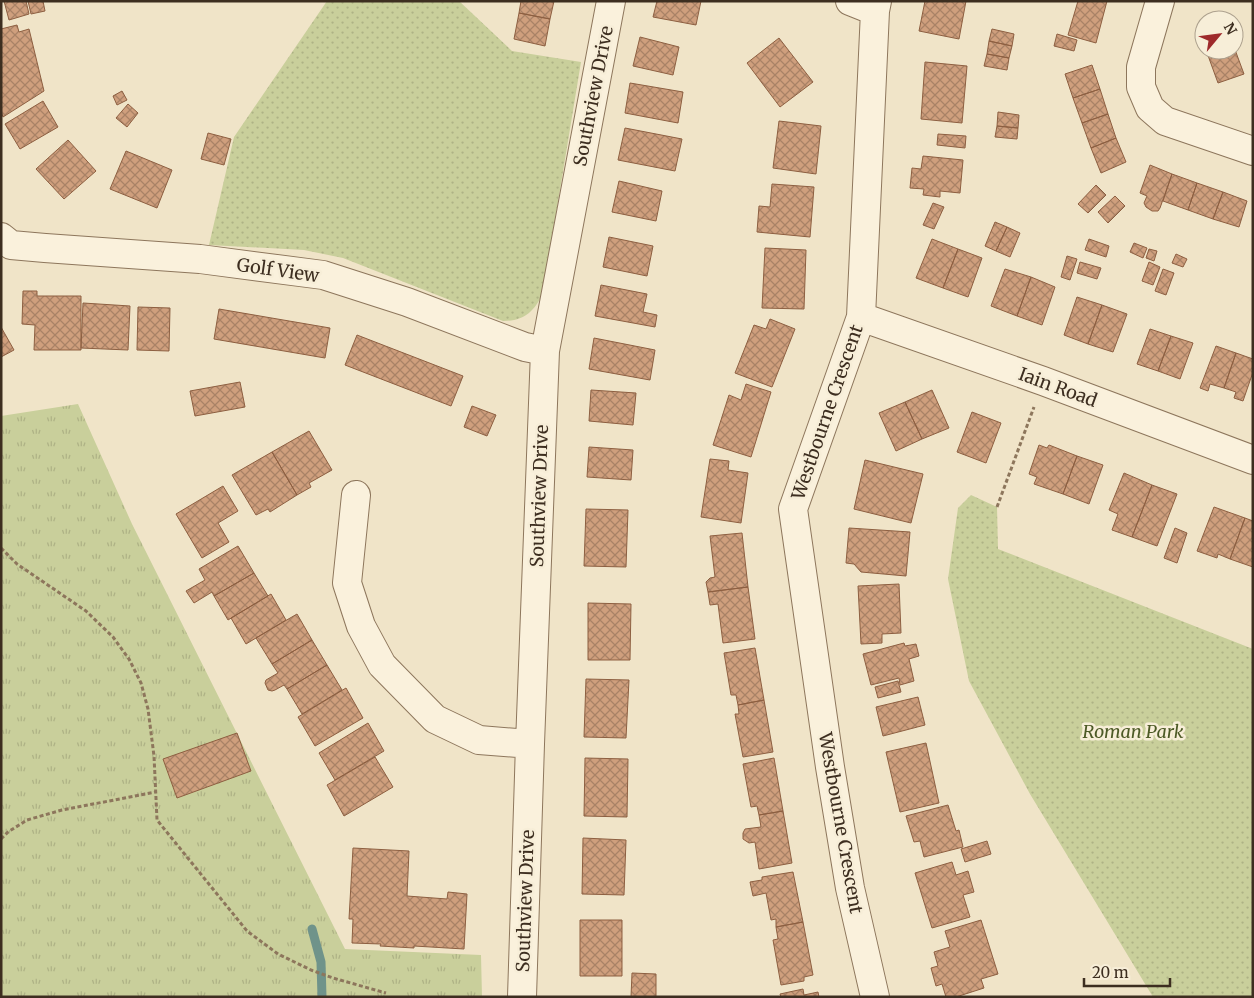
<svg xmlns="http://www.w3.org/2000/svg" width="1254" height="998" viewBox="0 0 1254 998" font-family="Merriweather,serif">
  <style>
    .grass { fill: url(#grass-tufts) }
    .park { fill: url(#park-dots) }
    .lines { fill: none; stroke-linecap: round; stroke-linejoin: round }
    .stream { stroke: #6f938a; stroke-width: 9 }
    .building { fill: url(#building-cross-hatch); stroke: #8d5f41 }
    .minor-casing { stroke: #8d765c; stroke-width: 30 }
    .path { stroke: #8d765c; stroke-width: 3; stroke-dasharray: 4 2.5; stroke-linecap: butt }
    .minor { stroke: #faf1dc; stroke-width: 28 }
    .labels { text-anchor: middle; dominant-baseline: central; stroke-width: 5; stroke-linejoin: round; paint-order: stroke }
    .street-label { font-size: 18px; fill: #3d2e20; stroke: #f7eed8 }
    .park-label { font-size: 18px; font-style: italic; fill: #4d5a26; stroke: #f7eed8 }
  </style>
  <defs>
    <pattern id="grass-tufts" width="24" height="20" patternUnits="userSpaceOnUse" patternTransform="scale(1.25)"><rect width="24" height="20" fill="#c9cf9b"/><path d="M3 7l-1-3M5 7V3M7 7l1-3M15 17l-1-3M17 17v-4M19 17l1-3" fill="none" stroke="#aeb285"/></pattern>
    <pattern id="park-dots" width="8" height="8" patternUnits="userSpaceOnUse" patternTransform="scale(1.25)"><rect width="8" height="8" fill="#c9cf9b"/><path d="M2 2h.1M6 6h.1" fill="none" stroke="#aeb285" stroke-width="1.8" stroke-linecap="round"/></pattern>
    <pattern id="building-cross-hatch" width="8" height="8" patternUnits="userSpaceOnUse" patternTransform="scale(1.25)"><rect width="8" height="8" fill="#cf9f7d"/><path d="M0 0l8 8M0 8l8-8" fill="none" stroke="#a98266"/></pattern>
  </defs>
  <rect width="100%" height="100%" fill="#f0e4c8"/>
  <path class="grass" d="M78,404l54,120 213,425 136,6 1,42h-481v-581z"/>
  <path class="park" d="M327,1h132l53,50 69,11 -38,231c-9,19 -19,28 -40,28l-160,-63 -39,-8 -95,-5 25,-108z
    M971,495l26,12 1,42 255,100v348h-100l-123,-203 -61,-113 -21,-102 10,-71z"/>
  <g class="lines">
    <path class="stream" d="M312,929l9,33 1,35"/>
  </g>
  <path class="building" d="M4,1h22l3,13 -20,6z
    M28,1h15l2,10 -14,3z
    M521,1h33l-4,18 -31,-6z
    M657,1h44l-5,24 -43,-8z
    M925,1h41l-7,38 -40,-8z
    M1078,1h29l-11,42 -28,-8z
    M519,13l31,6 -5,27 -31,-7z
    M17,25l2,7 10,-3 15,62 -41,26 -2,-6v-82z
    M992,29l22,5 -2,12 -23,-5z
    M1057,34l20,6 -3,11 -20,-5z
    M640,37l39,10 -6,28 -40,-9z
    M779,38l34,44 -33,25 -33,-44z
    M989,41l23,5 -3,12 -22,-4z
    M1234,47l10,27 -26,9 -12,-33h28z
    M987,54l22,4 -2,12 -23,-4z
    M925,62l42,4 -5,57 -41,-4z
    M1092,65l8,24 -27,9 -8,-24z
    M630,83l53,9 -5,31 -53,-10z
    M1100,89l8,25 -26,9 -9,-25z
    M122,91l5,9 -10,5 -4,-9z
    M43,101l15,26 -38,22 -15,-25z
    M128,104l10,9 -11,14 -11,-9z
    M998,112l21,3 -1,13 -21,-2z
    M1108,114l8,24 -25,10 -9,-25z
    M779,121l42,5 -5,48 -43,-6z
    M997,126l21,2 -1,11 -22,-2z
    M625,128l57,11 -7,32 -57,-11z
    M208,133l23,6 -7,26 -23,-6z
    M938,134l28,2 -1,12 -28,-3z
    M1116,138l10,24 -25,11 -10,-25z
    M68,140l28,31 -32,28 -28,-30z
    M126,151l46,19 -15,38 -47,-19z
    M923,156l40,4 -3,33 -20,-2v6l-17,-2 1,-6 -14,-1 2,-20 9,1z
    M1150,165l22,9 -12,34 -2,3h-6l-6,-4 -2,-4 3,-7 -7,-3z
    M1172,174l25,9 -9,27 -25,-9z
    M619,181l43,10 -6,30 -44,-9z
    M1197,183l26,9 -10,27 -25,-9z
    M772,184l42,3 -4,50 -53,-5 2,-26 11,1z
    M1096,185l10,10 -18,18 -10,-9z
    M1223,192l24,9 -8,26 -26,-8z
    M1115,196l10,10 -17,17 -10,-11z
    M933,203l11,4 -10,22 -11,-4z
    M995,222l12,5 -11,24 -11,-5z
    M1007,227l13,6 -10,24 -14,-6z
    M609,237l44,9 -6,30 -44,-9z
    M932,239l26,10 -15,39 -27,-10z
    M1089,239l20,7 -3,11 -21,-7z
    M1134,243l13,5 -4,10 -13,-6z
    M765,248l41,2 -2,59 -42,-1z
    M958,249l24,9 -14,39 -25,-9z
    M1149,249l8,2 -3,10 -8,-3z
    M1176,254l11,5 -4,8 -11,-4z
    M1067,256l10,3 -7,21 -9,-3z
    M1080,262l21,6 -4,11 -20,-6z
    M1149,262l11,5 -7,18 -11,-4z
    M1005,269l26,8 -14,39 -26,-10z
    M1163,269l11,4 -8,22 -11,-4z
    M1031,277l24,10 -13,38 -25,-9z
    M601,285l46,9 -4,18 14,3 -2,12 -60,-11z
    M23,291h14v5h44v54h-47l1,-25 -13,-1z
    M1077,297l25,8 -14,39 -24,-9z
    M83,303l47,3 -2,44 -47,-2z
    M1102,305l25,9 -14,38 -25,-8z
    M138,307l32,1 -1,43 -32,-1z
    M219,309l111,19 -5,30 -111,-19z
    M770,319l25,10 -23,58 -37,-14 19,-48 12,4z
    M1,327l13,23 -13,7z
    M1150,329l21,7 -13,35 -21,-7z
    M357,335l106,41 -12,30 -106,-41z
    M1171,336l22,7 -13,36 -22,-8z
    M594,338l61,12 -5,30 -61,-11z
    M1216,346l20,7 -12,35 -14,-4 -2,7 -8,-3z
    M1236,353l17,6v13l-10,29 -9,-3 2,-6 -12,-4z
    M240,382l5,25 -50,9 -5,-25z
    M746,384l25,8 -20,65 -38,-12 16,-50 12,5z
    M591,390l45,3 -3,32 -44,-4z
    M932,390l17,38 -27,11 -17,-37z
    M905,402l17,37 -26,12 -17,-38z
    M472,406l24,9 -9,21 -23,-9z
    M972,412l29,11 -15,40 -29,-11z
    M309,431l23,39 -23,13 2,4 -14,8 -25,-43z
    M1039,445l8,3 2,-3 28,11 -14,38 -29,-10 3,-7 -8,-3z
    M589,447l44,3 -2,30 -44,-3z
    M272,452l25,43 -27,17 -2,-3 -12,6 -24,-40z
    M1077,456l26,9 -14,39 -26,-10z
    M710,459l19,2 -1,9 20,3 -7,50 -40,-6z
    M865,460l58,14 -12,49 -57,-14z
    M1124,473l28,12 -20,52 -20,-7 6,-16 -9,-4z
    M1152,485l25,9 -20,52 -25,-9z
    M223,486l15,25 -20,12 11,19 -27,16 -26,-44z
    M1214,507l31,11 -15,41 -12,-5 -1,4 -20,-7z
    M586,509l42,1 -2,57 -42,-1z
    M1245,518l8,3v46l-23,-8z
    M849,528l61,4 -4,44 -45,-4 -7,-8 -8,-1z
    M1175,528l12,5 -10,30 -13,-5z
    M742,533l6,54 -40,5 -2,-10 4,-4 5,-1 -5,-41z
    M238,546l16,27 -40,23 -2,-4 -18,11 -8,-12 19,-11 -6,-11z
    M254,573l14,23 -40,24 -14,-24z
    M899,584l2,49 -19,1v9l-21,1 -3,-58z
    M748,587l7,52 -32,4 -5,-39 -8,1 -2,-13z
    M271,594l15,26 -40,24 -15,-26z
    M588,603l43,1 -1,56h-42z
    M297,614l15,26 -40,24 -16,-26z
    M312,640l15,25 -40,24 -3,-4 -9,5 -3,1 -4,-1 -3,-7 1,-3 12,-7 -6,-9z
    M904,643l1,3 11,-2 3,12 -10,3 5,22 -14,4 -1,-7 -28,7 -8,-31z
    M755,648l9,52 -26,5 -2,-10h-5l-7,-42z
    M327,665l15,25 -40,24 -15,-25z
    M586,679l43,1 -3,58 -42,-1z
    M898,681l3,11 -23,6 -3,-11z
    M346,688l17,30 -48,28 -17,-29z
    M918,697l7,28 -42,11 -7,-29z
    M764,700l9,52 -30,5 -8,-43h4l-1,-9z
    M368,723l16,28 -49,29 -16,-27z
    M237,733l14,38 -74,27 -14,-39z
    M926,743l13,60 -39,9 -14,-60z
    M375,757l18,30 -49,29 -17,-31z
    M585,758l43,1 -1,58 -43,-1z
    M774,758l9,53 -24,4 -2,-9 -6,1 -8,-43z
    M948,805l8,26 3,-1 4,17 -39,10 -4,-16 -6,1 -8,-26z
    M783,811l9,52 -33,6 -4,-27 -6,1 -6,-4v-6l2,-4 16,-2 -2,-12z
    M583,838l43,2 -2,55 -42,-1z
    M987,841l4,13 -26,8 -4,-13z
    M353,848l56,3 -2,45 40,3 1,-7 19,2 -3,55 -50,-3v2l-34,-2 1,-2 -29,-1 1,-24h-4z
    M952,862l4,13 12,-4 6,21 -11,3 7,22 -38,11 -17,-55z
    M793,872l10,50 -27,5v-8l-5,1 -5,-27 -13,3 -3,-14 12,-2v-3z
    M580,920h42v56h-42z
    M981,920l17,54 -17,5 3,9 -28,9h-10l-4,-13 -6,2 -5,-18 7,-2 -4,-14 16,-5 -5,-16z
    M803,922l10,53 -9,2v4l-23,4 -8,-45 5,-1 -2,-12z
    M632,973l24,1v23h-25z
    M803,989l1,6 14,-3 1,5h-38l-1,-3z"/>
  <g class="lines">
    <g class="minor-casing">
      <path id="minor" d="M850,1l25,10
        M1160,1l-19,66v20l9,21 15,13 88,30
        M1,237l10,8 34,3 155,11 123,16 84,27 118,45 20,4
        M861,317l182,64 210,79
        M356,495l-9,88 14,43 21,39 53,54 44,21 51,4
        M522,997l8,-253 15,-393 66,-350
        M875,997l-25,-109 -20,-121 -37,-258 68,-192 14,-306 2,-10"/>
    </g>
    <path class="path" d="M997,507l37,-100
      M1,548l16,16 69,47 27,26 16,22 12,24 7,26 6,47 3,64 90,111 31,23 33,16 22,8 53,15
      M1,839l7,-7 19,-12 35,-10 94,-18"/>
    <use href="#minor" class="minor"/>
  </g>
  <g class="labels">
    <g class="street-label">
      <text transform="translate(593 96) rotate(-79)">Southview Drive</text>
      <text transform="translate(278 270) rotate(8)">Golf View</text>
      <text transform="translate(1058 387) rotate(20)">Iain Road</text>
      <text transform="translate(827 412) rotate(-71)">Westbourne Crescent</text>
      <text transform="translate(539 496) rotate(-88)">Southview Drive</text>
      <text transform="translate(841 823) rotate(80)">Westbourne Crescent</text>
      <text transform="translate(525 901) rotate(-88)">Southview Drive</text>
    </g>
    <g class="park-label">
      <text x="1133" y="731">Roman Park</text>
    </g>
  </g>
  <rect width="1254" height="998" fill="none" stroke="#3d2e20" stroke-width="5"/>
  <g transform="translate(1219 35) rotate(61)"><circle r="24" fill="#f7eed8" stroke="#ada18e"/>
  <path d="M0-4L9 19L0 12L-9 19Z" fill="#9e2a2b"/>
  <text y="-8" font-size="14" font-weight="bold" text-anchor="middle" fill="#3d2e20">N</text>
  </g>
  <path d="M1084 978v8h86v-8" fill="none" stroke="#3d2e20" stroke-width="2.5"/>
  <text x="1092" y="978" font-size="15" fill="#3d2e20" stroke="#f7eed8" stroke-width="4" paint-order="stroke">20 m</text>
</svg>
